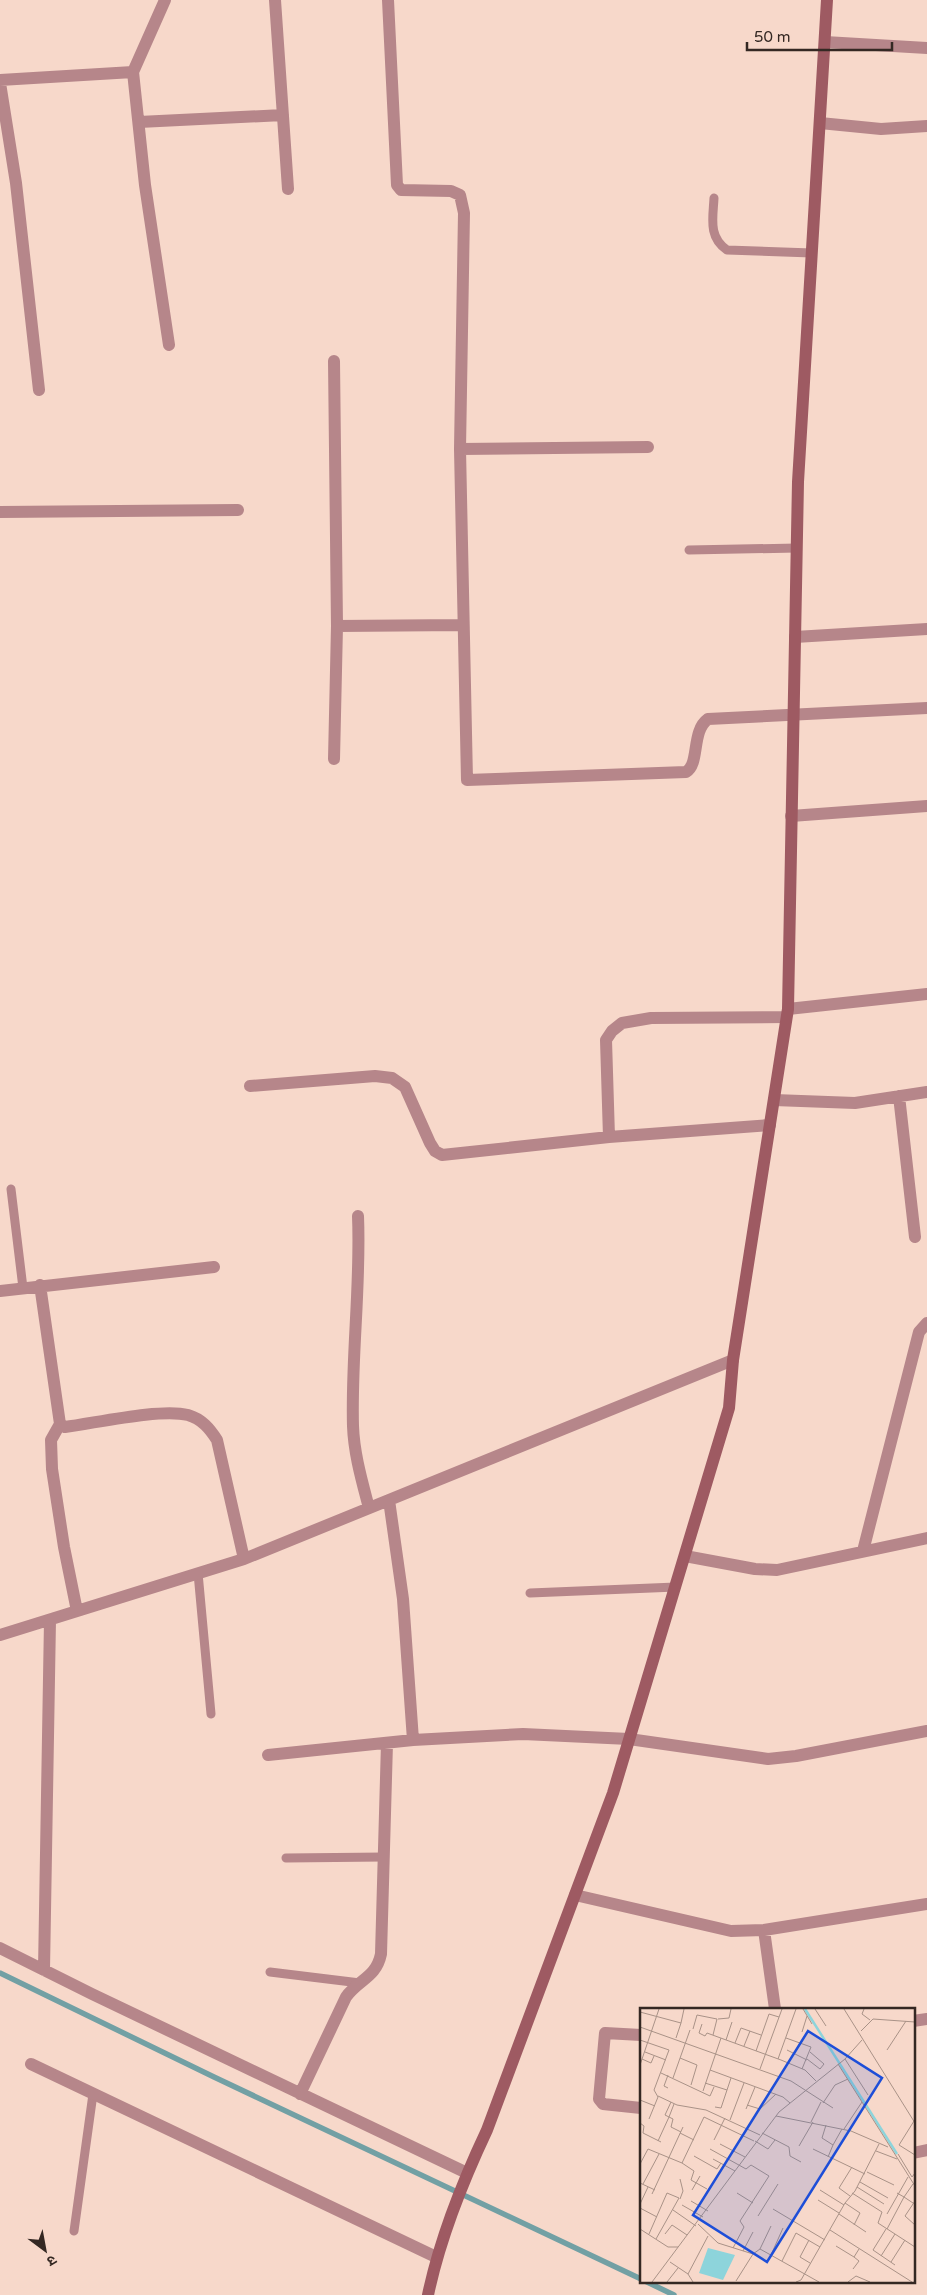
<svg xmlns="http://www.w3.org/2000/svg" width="927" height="2295" viewBox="0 0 927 2295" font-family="'Varela Round','Noto Sans Devanagari',sans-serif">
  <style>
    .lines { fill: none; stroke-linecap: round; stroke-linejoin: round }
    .stream { stroke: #72a0a4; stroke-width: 5.5 }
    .lane { stroke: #b6868a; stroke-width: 9 }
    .street { stroke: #b6868a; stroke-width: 12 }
    .secondary { stroke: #9e5a62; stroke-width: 12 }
    .inset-river { fill: none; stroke: #8dd4db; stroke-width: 2.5 }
    .inset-road { fill: none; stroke: #a99287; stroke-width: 1 }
    .view { fill: #1d4ed8; fill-opacity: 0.15; stroke: #1d4ed8; stroke-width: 2.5 }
    .inset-edge { fill: none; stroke: #342823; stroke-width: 2.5 }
  </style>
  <rect width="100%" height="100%" fill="#f7d8ca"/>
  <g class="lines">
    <path class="stream" d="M0,1973l214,104 427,202
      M645,2281l29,14"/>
    <path class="lane" d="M714,198c-1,20 -6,39 13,52l85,3
      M689,550l108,-2
      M11,1189l12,99
      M198,1573l13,141
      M530,1593l146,-6
      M286,1858l98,-1
      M270,1972l90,11
      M74,2231l19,-137"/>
    <path class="street" d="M275,0l13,189
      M388,0l9,185 4,5 50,1 9,4 4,18 -4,236 7,331 219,-8c14,-8 5,-41 22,-53l219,-11
      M825,42l102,6
      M133,72l12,113 24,160
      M0,80l133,-8 32,-72
      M0,83l16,100 23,207
      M139,122l144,-7
      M820,123l61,6 46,-3
      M460,449l188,-2
      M0,512l238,-2
      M337,626l126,-1
      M795,637l132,-8
      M334,759l3,-133 -3,-265
      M791,816l136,-10
      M788,1009l139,-15
      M250,1086l125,-10 17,2 13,9 25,56 5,8 7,4 167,-18 161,-12
      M899,1096l16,141
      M774,1100l81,3 72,-11
      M609,1137l-3,-97 6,-9 10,-8 29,-5 135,-1
      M358,1216c3,70 -7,140 -5,210 1,28 9,55 16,82
      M40,1285l20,139 5,3c31,-4 96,-19 123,-12 14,4 22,14 29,25l27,119
      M0,1291l214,-24
      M60,1424l-9,16 1,29 12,78 13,64
      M389,1500l14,99 10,141
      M863,1551l56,-219 8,-9
      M685,1556l70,13 22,1 150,-32
      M0,1635l244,-76 489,-199
      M268,1755l145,-15 110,-6 106,5 139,20 28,-3 131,-25
      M575,1895l156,36 33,-1 163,-26
      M764,1930l11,79
      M0,1948l92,46 375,179
      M44,1970l6,-350
      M913,2021l14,-2
      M641,2035l-36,-2 -6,66 4,5 38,4
      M31,2064l405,193
      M300,2094l46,-97c13,-18 30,-19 35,-43l6,-211
      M913,2153l14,-3"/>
    <path class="secondary" d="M428,2295c12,-57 34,-112 59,-165l126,-337 116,-385 4,-48 55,-351 10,-527 29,-482"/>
  </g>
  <g transform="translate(640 2008)">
    <rect width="275" height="275" fill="#f7d8ca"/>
    <path d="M68,240l27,7 -12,25 -24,-7z" fill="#8dd4db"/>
    <path class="inset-river" d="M165,1l92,145"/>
    <path class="inset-road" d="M163,1l9,15M175,1l11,17M204,1l71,114M224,1l-2,5 8,6M0,4l41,11 3,-14M78,11l11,-1 2,-9M62,16l-3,9 6,3 2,-3 74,27 24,10 11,11M0,19l151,54 42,27M53,21l4,-14 20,4 -4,16M221,23l12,-12 42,3M162,24l5,-16M36,30l5,-15M146,30l25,9 -9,22M0,32l29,10 -15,40 4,7 -9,22M86,32l6,-18M95,35l6,-15 20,7M104,38l6,-15M147,42l20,10M247,42l19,-29M116,43l13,-37 10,3M5,44l21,8M40,50l17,7 -6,20M2,51l9,4 3,-7M138,51l18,-50M167,51l13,10 4,-5 -14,-12M205,51l23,36M198,56l77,122M0,57l19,-56M120,61l22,-60M70,62l73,27 7,6M21,65l49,23 4,-9M28,67l-4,11 4,2M33,70l17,-48M65,75l22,7M63,83l18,-53M18,88l19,9 29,5 54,25M0,92l15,6M183,95l12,-18 13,-6M34,96l-5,13 4,2 -2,8 10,5M107,97l13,4 16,-15M75,99l6,1 10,-30M106,101l9,-22M136,108l75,15 37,16M90,112l14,-37M274,113l-15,24 16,10M171,114l10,-20M0,115l4,3 -1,7 18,9M186,117l-4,13 11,7 -5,12M204,121l18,-27M40,125l14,7M122,125l27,14 1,9 11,6M74,132l11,-22M18,133l11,-24 -4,-2 6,-13M115,133l13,8 7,-9M80,136l25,13M193,137l9,-16M159,138l14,-24M70,141l36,20 5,-4 18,11 -29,45 4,6 -11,21M173,141l52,25M236,143l21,8M258,146l14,23 3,-4M54,148l23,13 4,-6M73,151l22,12M42,155l12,8 -3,9 16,9M0,156l8,-15 34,14 22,-46 50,24M227,164l27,13M220,174l28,16M0,175l15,7M3,176l16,-30M217,179l27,17M52,182l8,-14M180,182l24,15M97,185l16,10M212,185l30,19 -4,11 37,24M257,185l7,4 9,-13M12,186l31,-67M210,188l-11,-8 13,-21M40,191l3,-8 -3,-12M178,192l21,13M51,193l17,10M275,193l-10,15 10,9M205,195l15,10 -6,12M0,196l8,-17M42,197l21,12M0,200l17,9M133,201l52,31M33,202l23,16M199,206l27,18M247,206l21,-37M118,208l20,-32M58,216l20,19 35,11 7,-5 59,33M0,221l28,18h10M246,221l-13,21 22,15M247,221l17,-32 9,6M190,222l82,52M9,226l18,-41 12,5 -23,41M25,226l7,-9 15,10M169,232l-9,17 10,6M196,238l18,11 5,-8M120,241l11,-23M103,243l10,-19M131,247l12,-27M241,248l14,-22M142,253l14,-28 24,14M30,254l18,12M251,254l14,-22M213,261l6,-8 -5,-4M96,273l17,-27M12,274l127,-170 66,-53 17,-19M27,274l11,-14M53,274l-5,-8 20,-38M156,274l5,-2 44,-77 10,-12 24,-47M208,274l8,-6 14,6"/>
    <path class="view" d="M168,23l74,47 -115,184 -74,-47z"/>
    <rect width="275" height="275" class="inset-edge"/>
  </g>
  <g transform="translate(45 2250) rotate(148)" stroke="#f7d8ca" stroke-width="4" paint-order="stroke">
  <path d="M0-4L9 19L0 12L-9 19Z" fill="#342823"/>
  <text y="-8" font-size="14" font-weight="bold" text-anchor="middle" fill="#342823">उ</text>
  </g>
  <path d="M747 42v8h145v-8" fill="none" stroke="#342823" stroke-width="2.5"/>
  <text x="754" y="42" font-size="15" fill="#342823" stroke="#f7d8ca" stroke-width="4" paint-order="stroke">50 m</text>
</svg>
